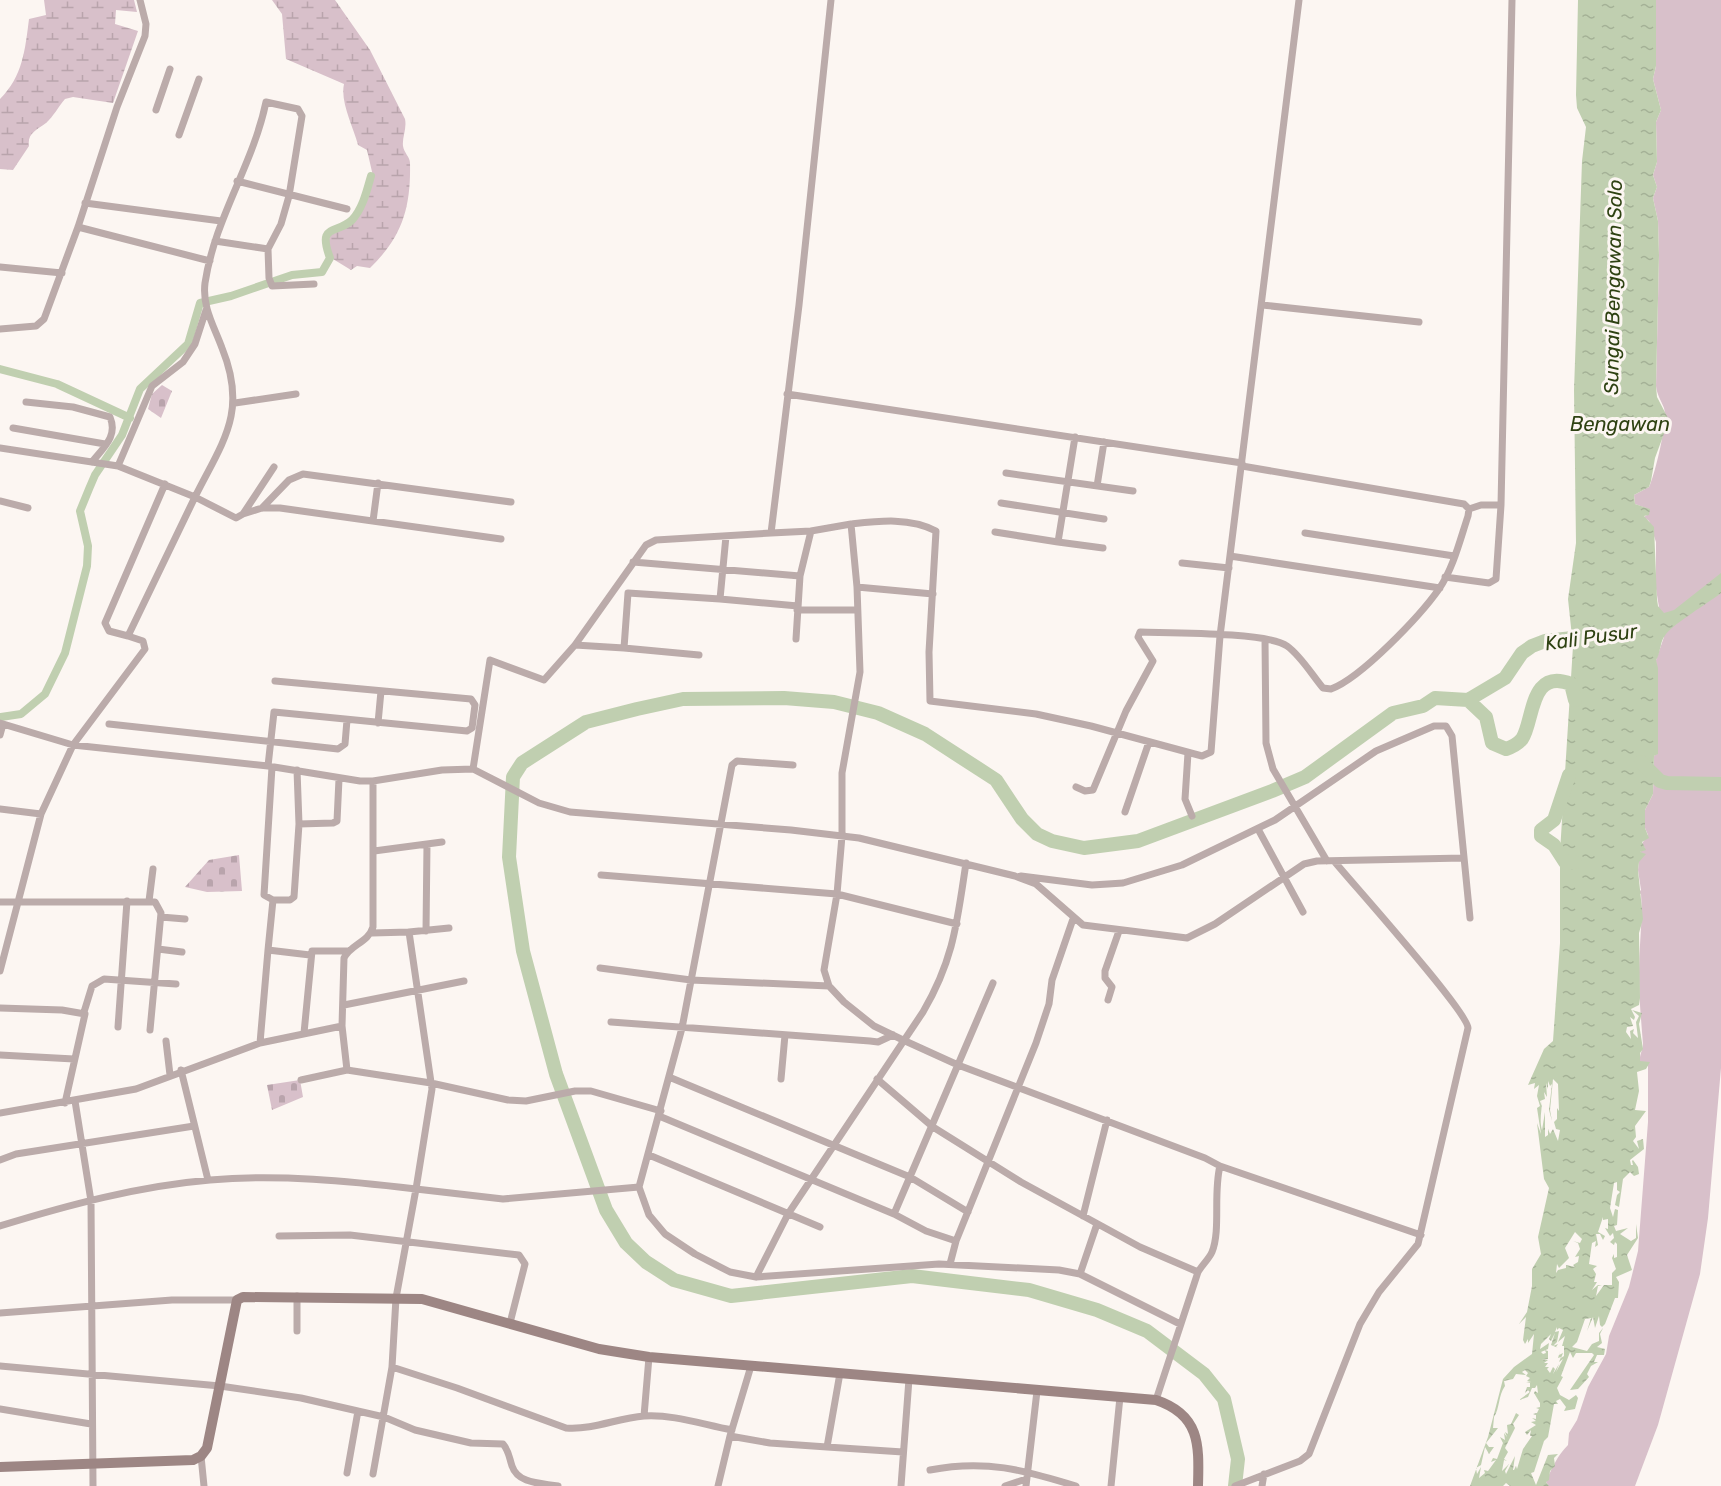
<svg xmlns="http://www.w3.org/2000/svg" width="1721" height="1486" viewBox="0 0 1721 1486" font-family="Rubik,sans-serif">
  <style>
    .green { fill: #d8c0ca }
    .wetland { fill: url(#wetland-marsh) }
    .cemetery { fill: url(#cemetery-stones) }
    .water { fill: url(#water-ripples); fill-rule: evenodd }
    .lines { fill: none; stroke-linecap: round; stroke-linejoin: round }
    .canal { stroke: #c0cfb0; stroke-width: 8 }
    .river { stroke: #c0cfb0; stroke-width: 14 }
    .street { stroke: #bbabaa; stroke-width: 7 }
    .secondary { stroke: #9d8684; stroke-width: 10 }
    .labels { text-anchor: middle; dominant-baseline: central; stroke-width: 6; stroke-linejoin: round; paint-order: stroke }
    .water-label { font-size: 20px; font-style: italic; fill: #2e4212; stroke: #fcf6f2 }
  </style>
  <defs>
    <pattern id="wetland-marsh" width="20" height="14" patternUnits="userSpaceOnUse" patternTransform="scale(1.5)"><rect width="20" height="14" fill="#d8c0ca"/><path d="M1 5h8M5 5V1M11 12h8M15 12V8" fill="none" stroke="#b9a4ac"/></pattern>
    <pattern id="cemetery-stones" width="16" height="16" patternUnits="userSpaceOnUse" patternTransform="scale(1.5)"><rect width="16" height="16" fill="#d8c0ca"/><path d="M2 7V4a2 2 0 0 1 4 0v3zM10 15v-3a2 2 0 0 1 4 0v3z" fill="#b9a4ac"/></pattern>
    <pattern id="water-ripples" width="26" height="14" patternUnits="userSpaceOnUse" patternTransform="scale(1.5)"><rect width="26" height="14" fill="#c0cfb0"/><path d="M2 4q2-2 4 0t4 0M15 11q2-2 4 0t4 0" fill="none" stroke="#a4b196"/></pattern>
  </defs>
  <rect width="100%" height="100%" fill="#fcf6f2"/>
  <path class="green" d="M1656,0h65v1068l-13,150 -8,56 -42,151 -23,61h-86l-3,-4c6,-14 11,-26 22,-37l1,-12 8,-13 11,-33 18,-33 3,-18 20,-49 9,-36 10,-129v-56l-8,-4c-1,-7 3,-12 3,-18 -2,-25 -4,-46 -4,-72 0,-27 4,-52 2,-78l-3,-1 3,-3 -3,-20 2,-18 5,-4 -4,-3 7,-10 -3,-7v-18l8,-16 1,-38 4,-3 -2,-93 8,-23 -8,-48v-47l-7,-21 -5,-4 3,-2 -1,-7 -11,-4 -1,-9 15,-8c6,-13 19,-66 15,-79 -3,-8 -7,-13 -8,-22l3,-131 -1,-34 -5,-23 4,-11 -4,-12 4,-13 -1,-40 5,-12 -8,-31 3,-13z"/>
  <path class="wetland" d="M44,0h90l3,12 -21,-2 -1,14 23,7 -25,72 -40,-6 -8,2c-6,7 -12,18 -19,24 -9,7 -19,10 -17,23l-16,24 -13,-1v-70c23,-23 25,-49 29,-80l17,-4z
    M272,0h63l35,50 35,69c2,10 -3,18 -2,27 1,7 7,11 7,17 1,45 -8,74 -40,105l-13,-2 -6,4 -18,-11 -5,-14 2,-10 24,-14 14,-23 5,-22 -6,-26 -9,-5c-5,-19 -18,-43 -14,-61l-58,-25 -4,-45z"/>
  <path class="cemetery" d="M162,385l10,6 -11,27 -13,-9 4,-15z
    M239,855l3,36 -35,1 -22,-5 24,-27z
    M300,1080l3,17 -31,13 -5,-25z"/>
  <path class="water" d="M1578,0h78v66l-3,13 8,31 -5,12 1,40 -4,13 4,12 -4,11 5,23 1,34 -3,131 1,11 12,23 -14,38 -4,23 -2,6 -15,8 1,9 15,5 -1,6 -5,1 10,11 3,72 1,7 6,7 10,-3 47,-37v20c-14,11 -45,29 -55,41 -7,8 -5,19 -10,26l2,8v86l-4,2 -1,38 -8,16v18l4,10 -7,4 4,8 -6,2 6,2 -7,8 -1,8 5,49 -4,14 1,65 -1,7 -8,4 4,8 -1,3 -4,-3 3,9 -6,1 -1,5 5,7 -1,-8 4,-2 -1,4 5,5 -2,-16 3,-6 -7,-6 10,3 -3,11 4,25 -3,4v8l10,1 -4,7 -9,3 2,19 -4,19 11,1 -11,15 1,11 -3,4 6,8 -2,-8 6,-2 1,10 -14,11 1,5h2l-1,-4 1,-1 5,7 1,7 -5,2 -4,-4 -7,7 -4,28 -4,-2 2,-10 3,-3 -3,-2v-8l-3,1 -4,25 3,9 2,-8 3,1 -1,15 -3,1 2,5 12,-3 -8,6 11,7 5,-3v-14l2,14 -11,17 5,15 -16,7 3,5 -1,16h-3l-10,26 -3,3 -2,-2 -1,-9 -4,12 -2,-11 -6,14 4,-13 -6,1 -8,23 -5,5 15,4 5,-7 7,-3v-8l4,-5 -3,6 2,9 -5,4 8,2 -1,6h-7l-3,7h4l-7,4 -4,8 2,3 -11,12 -8,1 24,-35 -2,-2h-16l-3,5 -3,-6 -9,24 2,1 -6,11 3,7 9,5 7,-5 2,3 -3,11 -11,2 2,-4 -6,-8 -4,2 2,3h-4l-6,33 -4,4 -10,31 -3,1 5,12 12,-30 10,-1 -4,4 1,8 -5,5 -1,9 -3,2 3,4h-39l-4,-3 -3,3h-33l18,-49 15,-58 11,-12 18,-13 2,-20 -6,9v-4l-3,5 -2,-4 3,-23 -7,7 8,-12 5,-26v-17l9,-15 -3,-17 11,-49 -5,-9 -7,-56 4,11 -4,-26 3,-2 -3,-10 2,-11 -5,4 1,-6 -7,2 16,-36 9,-8 7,-98v-91l13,-206 -5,-47 8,-56 -2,-153 8,-229 4,-34 -9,-19 -1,-13zM1553,1079l5,5 1,27 -2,-3v11l-3,3 2,7 4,1 -2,11 -5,-12 -3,5 -2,-5v6l-3,2v-25l-3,18c-3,-10 0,-19 0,-30v7l-2,-6 5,-2 -1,-7 3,5 -1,-14 2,6v-8l2,5 2,-2 -3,26 3,11 -2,-11zM1603,1217v3l5,-1v10l-3,-1 5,8 3,-3 1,5 -4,4 4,3 1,-3 2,2v13l-3,1v-4l-2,4 4,11 -4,4v12h-8l-8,11 2,-10h4l-4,-1 -6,5 5,-8h-3l2,-8 -3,-5 4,-3 -8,-2 3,-21 4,-2 -1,6 3,-2 -2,-11h4l3,6 2,-4 -7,-4zM1575,1232l7,7 -2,4 -7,-2 5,2 2,6 -5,8 4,-1 -1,6 -5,3 2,2 -9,-2v3l-8,2 -2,3 1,-9 2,4 10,-10 -4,-10zM1557,1327v3l2,-2 4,2 -5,12 7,-6 -3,10h2v10l-3,2 2,-5 -4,2 2,-7 -3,10 3,-1 -2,5 4,-3 -7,13 3,-8 -6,10 2,-5 -2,-2 -3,6 -3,-4 2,-2h-4l3,-4h-4l4,-3h-6l6,-1v-8l-3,-1 1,3 -3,1 -2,-2 7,-3 1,-6 -9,6 1,-5 10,-10 -2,5 2,2 4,-8 -4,12 7,3 -2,-1 2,-3 -5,2 4,-4 2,-11 -4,1zM1525,1370l3,3 -2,3 4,2 -3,3 4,1 -5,1h4v4h-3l-2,6 3,-3 2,2 -11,8 9,-3 4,-9h3l2,-3 1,8 -3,-2 -1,2 6,10v4l-4,1 3,1 -2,4 -4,1 3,1v4l-4,-1 4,3 -5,1 5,3 -11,7 2,3 4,-5 -1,6h2l-9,13 -6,20 -1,-3 -2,4h-1l2,-14 -9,18 -1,-3 4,-7 -7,7 2,-11 3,1 -3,-2 4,-7 -3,-4 10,-20 -2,-4 6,-9 -3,-2 -5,11 -4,1 1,9 -3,-2 2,5 -3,-4 1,7 -5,-3 3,6 -6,16 -4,-1 -2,4 5,-2 -8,11 -4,-1 1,3 -6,5 2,-11 -4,7 -1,-6 5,-3 4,-18 4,7 5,-7h-5l-3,-4 12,-15h-5l1,-11c6,-9 4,-21 11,-31l-1,-5 9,-2 3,-5 10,1 -4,-3z"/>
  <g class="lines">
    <path class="canal" d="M0,369l57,15 73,34
      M1,717l20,-3 24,-20 20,-41 22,-87 1,-20 -8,-35 9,-22 6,-14 27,-40 18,-46 48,-45 12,-41 31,-7 61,-21 30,-3 8,-14c-13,-35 6,-23 22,-38 11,-12 15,-30 19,-44"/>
    <path class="river" d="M1468,700l18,17 6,26 14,6c6,-2 11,-4 16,-10 12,-17 7,-72 49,-55l4,16
      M1468,700l37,-22 17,-25 10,-7 13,-5 46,-5
      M1641,762l19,19 7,2 54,1
      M1569,775l-15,45 -13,10v6l13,9 11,17h10
      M1235,1486l3,-27 -14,-60 -20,-25 -57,-43 -50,-21 -68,-20 -117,-14 -181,20 -57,-16 -28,-18 -20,-19 -20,-33 -50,-136 -33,-123 -14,-94 4,-80 9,-14 64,-41 51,-13 46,-10 101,-1 50,4 44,11 47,21 71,46 26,39 15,15 15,7 32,7 54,-7 134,-50 33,-14 88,-64 30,-7 12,-8 33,2"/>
    <path class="street" d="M156,110l14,-41
      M179,135l20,-56
      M237,181l110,28
      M85,203l136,18
      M78,227l132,34
      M215,241l53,8
      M0,267l62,6
      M1262,305l157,17
      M0,329l36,-3 8,-7 34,-92 39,-120 28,-71 1,-12 -6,-24
      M787,394l455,69
      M26,402l47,5 37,10c8,19 -6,30 -18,45
      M235,403l61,-9
      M13,428l92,16
      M1075,437l-17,105 45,6
      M0,448l118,18 77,31 -67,139 15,5 2,8 -72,96 -32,69 -41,157
      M118,466l34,-80 31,-24 12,-18 11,-34
      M274,467l-31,47 -7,4 -41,-21c28,-56 53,-85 27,-149 -8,-22 -20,-41 -17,-65 10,-66 48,-118 61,-181l32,7 4,7 -13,80 -8,28 -13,25 1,29 3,8 42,-2
      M1006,473l127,18
      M1097,486l7,-44
      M0,501l28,7
      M1001,503l103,16
      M1501,505l11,-505
      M262,508l27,-28 14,-6 208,28
      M243,514l19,-6h18l221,31
      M373,521l5,-38
      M851,524c27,-3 59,-7 85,7l-7,121 1,49 106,13 55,12 111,30 9,-4 9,-116 79,-636
      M811,531l-40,2 28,-228 32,-305
      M995,532l63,10
      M1305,533l149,23
      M1230,556l210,32
      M633,562l167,14
      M1182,563l47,5
      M1445,577l44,6 7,-4 5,-74h-20l-12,4
      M857,587l76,7
      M720,599l78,7
      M797,610h60
      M128,636l-19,-5 -4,-8 60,-139
      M796,639l4,-63 11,-45 40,-7 6,63 3,85 -18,101v63l-5,58 -13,76 5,16 15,16 30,24 29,14 55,25 247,93 15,8c-7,27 1,64 -8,86 -3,7 -10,13 -14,20l-42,128
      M1265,639l1,104 7,26 54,92
      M575,645l71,-100 10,-5 115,-7
      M624,648l75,7
      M0,723l73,22 195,21 92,15h13l69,-11 31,-1 66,34 31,9 221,18 68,8 156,38 21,8 47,41 104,13 28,-14 89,-60 13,-3 147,-3
      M378,723l3,-32
      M109,724l229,25 7,-5 2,-24
      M0,735l3,-11
      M1188,753l-3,46 7,17
      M793,765l-56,-4 -5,4 -50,263 -43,159 10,28 16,19 30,20 35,18 26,5 183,-13 120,6 21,4 100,50
      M268,766l6,-54 193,19 5,-3 3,-23 -4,-6 -196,-18
      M272,767l-8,128 9,5
      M473,769l17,-109 54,20 31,-35 49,3 4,-55 92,6 6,-63
      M1076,787l9,4 8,-1 33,-79 27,-50 -15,-24 2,-5c28,1 128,0 147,14 14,10 25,29 36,42l8,1c30,-11 89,-73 108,-100 14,-20 21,-49 29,-73l1,-7 -5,-5 -222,-38
      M0,809l41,5
      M1125,812l24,-70
      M299,824l34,-1 4,-2 2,-42
      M1258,829l45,83
      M374,851l68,-9
      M601,875l236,19 120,30
      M1021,876l71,9 16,-1 15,-1 59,-18 93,-45 101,-69 58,-25h12l6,10 18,182
      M149,901l4,-32
      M0,902h155l6,11 -11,117
      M161,917l24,2
      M426,931l1,-87
      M409,932l40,-4
      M372,933l37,-1 23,157 -16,100 87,10 136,-12
      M158,949l24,3
      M268,950l5,-50h17l4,-3 5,-73 -2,-54
      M600,968l91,12 138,6
      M1108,1000l4,-13 -7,-9v-7l14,-40
      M344,1005l120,-24
      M0,1008l62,2 23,4 -20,89
      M84,1012l8,-26 12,-7 72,5
      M611,1022l259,19 8,1 15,-7
      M342,1026l2,-68c7,-14 24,-15 29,-31v-146
      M118,1027l9,-126
      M304,1033l8,-82h36
      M166,1041l4,34
      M260,1043l8,-93 42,5
      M0,1055l74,4
      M181,1070l27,110
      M347,1070l84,13 77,17 18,1 49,-10h16l70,20
      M669,1077l241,100 58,35
      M781,1079l4,-44
      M877,1079l56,48 88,55 119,65 58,25
      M75,1101l16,100 2,285
      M0,1113l136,-24 124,-46 82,-17 5,44 -46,10
      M659,1116l235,98
      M649,1155l171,72
      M0,1160l16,-6 178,-28
      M1220,1166l201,69
      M1083,1216l24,-96
      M0,1226c68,-21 139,-40 210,-46 67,-6 139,1 206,9l-20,109 -4,69 -19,107
      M279,1236l71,-1 169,20 6,9 -15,59
      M956,1241l-30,-10 -32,-17 99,-231
      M950,1264l6,-23 80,-198 13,-39 3,-24 21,-61
      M1080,1274l17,-50
      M756,1277l32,-63 135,-202c31,-53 34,-90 43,-149
      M0,1313l172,-13h65
      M297,1331v-35
      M0,1366l220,20 81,12 83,19 31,13 56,13 32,1c6,7 6,13 9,22 6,18 29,17 46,20
      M751,1366l-21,70 40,7 57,4 13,-74
      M392,1367l65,21 109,40c28,2 51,-10 78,-12 29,-2 60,9 88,14
      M0,1409l91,15
      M644,1416l5,-59
      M827,1447l76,5
      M201,1456l3,30
      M930,1470c55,-11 94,0 146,16
      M347,1473l11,-62
      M718,1486l12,-50
      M901,1486l8,-107
      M1005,1486l21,-7
      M1026,1486l11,-95
      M1111,1486l9,-89
      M1235,1486l65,-25 9,-7 51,-130 19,-32 39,-48 50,-216c0,-16 -116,-145 -134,-167
      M1262,1486l2,-12"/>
    <path class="secondary" d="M0,1467l193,-7 8,-4 6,-8 30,-148 6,-3 179,2 177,50 50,8 507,43c45,15 43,46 42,86"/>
  </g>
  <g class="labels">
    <g class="water-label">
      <text transform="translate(1613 287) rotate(-89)">Sungai Bengawan Solo</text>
      <text x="1620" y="424">Bengawan</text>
      <text transform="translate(1591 637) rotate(-8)">Kali Pusur</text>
    </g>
  </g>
</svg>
